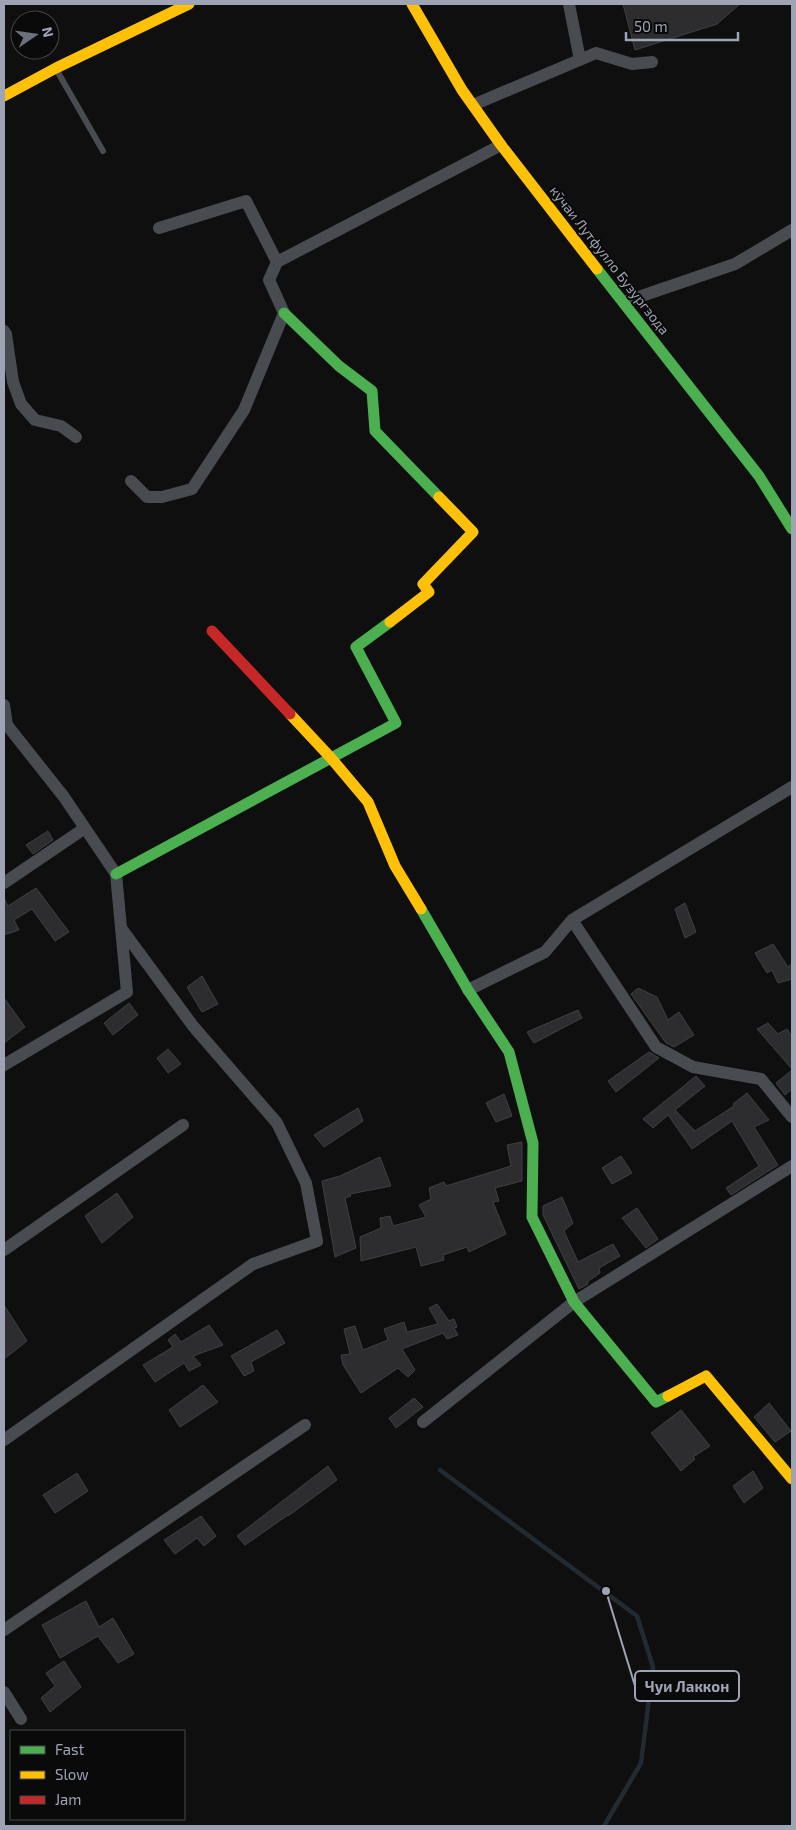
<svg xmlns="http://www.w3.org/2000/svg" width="796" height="1830" viewBox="0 0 796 1830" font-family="'Exo 2',sans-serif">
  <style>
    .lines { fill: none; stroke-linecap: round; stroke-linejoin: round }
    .stream { stroke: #222a32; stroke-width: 4.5 }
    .building { fill: #2d2d2f; stroke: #3e4044 }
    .lane { stroke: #484b50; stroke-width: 6 }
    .street { stroke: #484b50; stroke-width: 12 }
    .fast { stroke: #4caf50; stroke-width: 11 }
    .slow { stroke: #ffc107; stroke-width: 11 }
    .jam { stroke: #c62828; stroke-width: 11 }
    .labels { text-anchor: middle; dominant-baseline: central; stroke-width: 4; stroke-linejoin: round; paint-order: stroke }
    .street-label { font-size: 14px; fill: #9ea4b3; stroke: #0a0a0b }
    .leader { fill: none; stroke: #9ea4b3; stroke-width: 2 }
    .callout-dot { fill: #9ea4b3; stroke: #0a0a0b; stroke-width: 2 }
    .callout { fill: #0a0a0b; stroke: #9ea4b3; stroke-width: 2 }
    .callout-label { font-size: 15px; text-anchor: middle; font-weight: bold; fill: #9ea4b3 }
  </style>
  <rect width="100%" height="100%" fill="#0f0f10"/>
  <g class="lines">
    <path class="stream" d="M440,1470l197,146 16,51 -12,96 -37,63"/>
  </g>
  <path class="building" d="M623,4h117l-23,20 -82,26z
    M48,831l5,9 -20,14 -7,-9z
    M36,888l33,44 -14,9 -23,-32 -18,11 5,10 -15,5v-37l4,8z
    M685,903l11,29 -11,6 -10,-29z
    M773,944l15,23 4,-3v15l-14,4 -6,-13 -5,3 -12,-20z
    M202,976l16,28 -16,8 -15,-25z
    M638,988l19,9 11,23 11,-8 15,23 -20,12 -8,-4 -35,-49z
    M4,998l21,29 -21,16z
    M129,1003l9,12 -25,20 -9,-12z
    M578,1010l4,8 -48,25 -7,-11z
    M768,1023l10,11 9,-5 5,8v32l-35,-40z
    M168,1049l13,15 -13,9 -11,-15z
    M649,1052l10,6 -43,34 -8,-11z
    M792,1070v19l-7,6 -9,-12z
    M696,1076l9,10 -30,24 20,21 39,-25 -1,-2 14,-11 22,27 -15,7 24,38 -47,30 -5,-7 33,-22 -27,-45 -40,28 -24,-34 -15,13 -10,-9z
    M504,1094l8,22 -16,6 -10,-19z
    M358,1108l5,13 -39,26 -10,-12z
    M522,1142v39l-27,7 4,13 -6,1 13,32 -37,18 -2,-5 -24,8 1,5 -23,6 -5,-19 -55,14 -1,-24 21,-9 -1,-10 10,-2 3,10 33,-9 -7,-12 12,-6 -2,-11 15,-6 2,4 65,-20 -4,-21z
    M621,1156l11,17 -20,11 -10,-16z
    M380,1157l11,29 -41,8 1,2 -6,2 11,50 -21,9 -13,-76 18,-5z
    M117,1193l16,24 -31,26 -17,-27z
    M562,1197l11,26 -9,8 14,31 35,-18 7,12 -21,12 1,5 -13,9 1,2 -9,5 -36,-74v-9z
    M637,1208l21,31 -12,9 -24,-30z
    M437,1304l12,17 5,-2 3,8 -3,1 4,7 -11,4 -4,-6 -41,16 13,21 -7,7 -10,-9 -37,25 -18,-28 -2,-10 9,-1 -6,-25 11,-3 8,24 25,-10 -4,-11 20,-7 3,10 31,-8 -9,-16z
    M4,1305l23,36 -23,18z
    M209,1325l14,20 -30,11 8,9 -12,6 -5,-8 -29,19 -12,-17 30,-18 -5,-7 7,-6 6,8z
    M277,1330l8,13 -34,19 3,9 -10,5 -13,-20z
    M203,1385l15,17 -38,25 -11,-17z
    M414,1398l9,9 -27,21 -7,-10z
    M769,1403l22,28 -16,11 -21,-25z
    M681,1410l29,36 -17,11 2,2 -14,12 -30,-38z
    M328,1466l9,14 -49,36v-1l-43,30 -8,-9z
    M753,1471l10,17 -19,15 -11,-17z
    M77,1473l11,18 -33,22 -12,-18z
    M201,1516l15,20 -12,10 -7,-8 -22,16 -11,-14z
    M86,1601l13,26 14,-9 21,36 -16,9 -20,-27 -38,22 -18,-33z
    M64,1661l17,26 -31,25 -9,-14 14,-12 -9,-13z"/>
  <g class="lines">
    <path class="lane" d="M56,69l47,82"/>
    <path class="street" d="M569,4l11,56
      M473,105l123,-52 36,11 20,-2
      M159,228l87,-27 31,61
      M624,302l111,-38 57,-34
      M4,331l2,3 7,48 8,22 14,16 26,6 15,11
      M131,481l16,16h15l30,-8 52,-79 40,-97 -15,-33 8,-18 224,-117
      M4,705l3,20 57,72 52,77 11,118 -123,73
      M4,883l81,-55
      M572,920l84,127 37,20 68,12 31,38
      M468,990l77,-38 27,-32 220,-133
      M4,1250l179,-125
      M423,1422l151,-120 218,-136
      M4,1440l249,-176 64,-23 -11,-58 -29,-60 -84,-97 -72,-98
      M4,1630l301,-205
      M4,1692l17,27"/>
    <path class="fast" d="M597,269l162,207 33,53
      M284,313l55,53 33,25 3,40 64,66
      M116,874l280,-151 -40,-76 34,-25
      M421,909l47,81 41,62 24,91 -1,74 42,85 82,100 12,-6"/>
    <path class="slow" d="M412,4l50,86 39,55 96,124
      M4,96l52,-28 133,-64
      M390,622l39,-30 -6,-8 50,-52 -34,-35
      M290,714l41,44 37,44 27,64 26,43
      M668,1396l38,-20 86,103"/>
    <path class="jam" d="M212,631l78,83"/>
  </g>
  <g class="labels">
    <g class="street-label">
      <text transform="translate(610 260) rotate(52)">кӯчаи Лутфулло Бузургзода</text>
    </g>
  </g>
  <path class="leader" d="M606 1591L635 1686"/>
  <circle class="callout-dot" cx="606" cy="1591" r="5"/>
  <rect class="callout" x="635" y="1671" width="104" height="30" rx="5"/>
  <g class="callout-label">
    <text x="687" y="1692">Чуи Лаккон</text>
  </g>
  <rect width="796" height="1830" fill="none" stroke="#9ea4b3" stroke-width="10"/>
  <rect x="10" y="1730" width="175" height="90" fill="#0a0a0b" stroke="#45484e"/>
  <rect x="20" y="1746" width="25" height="8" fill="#4caf50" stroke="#45484e"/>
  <text x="55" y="1755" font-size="15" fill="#9ea4b3">Fast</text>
  <rect x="20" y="1771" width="25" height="8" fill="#ffc107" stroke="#45484e"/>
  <text x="55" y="1780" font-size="15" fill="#9ea4b3">Slow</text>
  <rect x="20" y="1796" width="25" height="8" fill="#c62828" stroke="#45484e"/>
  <text x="55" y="1805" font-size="15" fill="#9ea4b3">Jam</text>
  <g transform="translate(35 35) rotate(77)"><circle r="24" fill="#0a0a0b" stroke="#45484e"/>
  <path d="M0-4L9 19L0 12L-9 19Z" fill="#6c707a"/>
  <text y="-8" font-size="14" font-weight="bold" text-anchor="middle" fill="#9ea4b3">N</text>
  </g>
  <path d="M626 32v8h112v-8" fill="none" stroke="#9ea4b3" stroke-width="2.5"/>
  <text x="634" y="32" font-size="15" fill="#9ea4b3" stroke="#0a0a0b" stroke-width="4" paint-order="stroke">50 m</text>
</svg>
